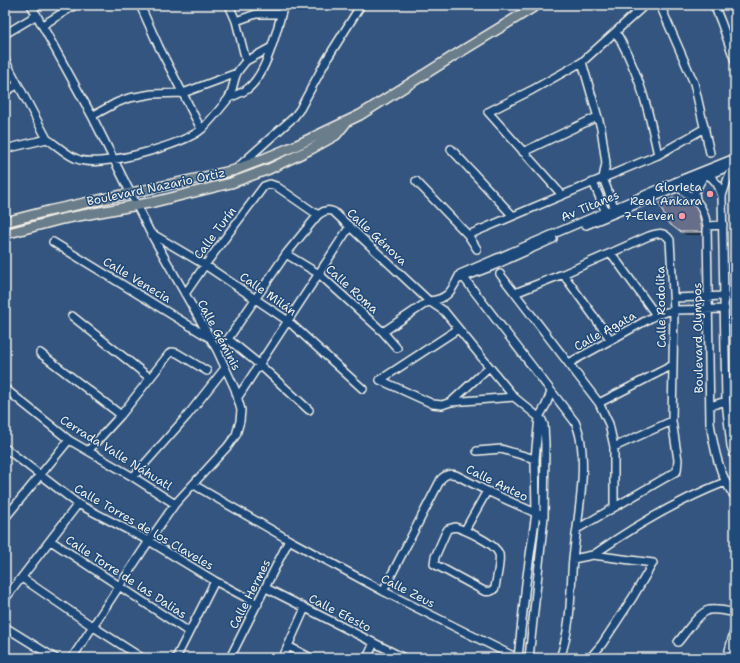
<svg xmlns="http://www.w3.org/2000/svg" width="740" height="663" viewBox="0 0 740 663" font-family="'Shantell Sans',sans-serif">
  <style>
    .shadow { fill: #0007 }
    .building { fill: #666e8a; stroke: #f4f1e8 }
    .lines { fill: none; stroke-linecap: round; stroke-linejoin: round }
    .minor-casing { stroke: #f4f1e8; stroke-width: 10 }
    .major-casing { stroke: #f4f1e8; stroke-width: 12 }
    .minor { stroke: #1f4a7a; stroke-width: 7 }
    .major { stroke: #6b7d8b; stroke-width: 9 }
    .poi-dot { fill: #ff9aa2; stroke: #1f4a7a; stroke-width: 1.5 }
    .labels { text-anchor: middle; dominant-baseline: central; stroke-width: 3; stroke-linejoin: round; paint-order: stroke }
    .street-label { font-size: 12px; fill: #f4f1e8; stroke: #1f4a7a }
    .poi-label { font-size: 12px; fill: #f4f1e8; stroke: #1f4a7a; text-anchor: end }
  </style>
  <rect width="100%" height="100%" fill="#34557f"/>
  <filter id="ink" filterUnits="userSpaceOnUse"><feTurbulence type="fractalNoise" baseFrequency=".025" numOctaves="2"/><feDisplacementMap in="SourceGraphic" scale="8" xChannelSelector="R" yChannelSelector="G"/><feConvolveMatrix kernelMatrix="1 2 1 2 8 2 1 2 1" color-interpolation-filters="sRGB"/></filter>
  <g filter="url(#ink)">
    <path class="shadow" d="M683,200l14,8 8,7 2,20h-21l-6,-4z"/>
    <path class="building" d="M673,198l11,1 7,4 8,8 3,21h-22l-13,-10 -8,-19z"/>
    <g class="lines">
      <g class="minor-casing">
        <path id="minor" d="M31,5l61,111 58,116 67,118 18,39 6,21 -1,11 -4,14 -8,11 -53,58 -26,37 -77,117
          M140,5l19,42 42,82
          M229,5l7,16 10,40 24,-13
          M660,5l34,78 16,70
          M714,5l7,17 14,39
          M236,21l20,-7h25
          M43,25l32,-20
          M616,32c5,9 10,18 14,28 14,30 21,63 28,95
          M5,34l32,-19
          M5,60l42,79
          M582,62l19,66 5,35 -3,15 13,34
          M5,92l12,-7
          M229,98c6,-3 12,-5 17,-8 21,-14 31,-62 38,-85
          M92,116l24,-13 13,-5 23,-4 31,-1 54,-20
          M5,149l42,-10c10,6 21,18 33,21 22,7 104,-15 122,-31 9,-9 18,-20 26,-30 5,-7 5,-18 9,-26 2,-4 6,-8 9,-12
          M451,149l62,67
          M523,152l74,-35
          M238,167l56,-50 6,-8 27,-50 34,-54
          M705,174c10,4 14,12 17,22l4,205 5,45 4,12
          M416,181l52,54 9,14
          M593,182l14,33
          M677,187c18,11 26,16 30,39l3,197c4,25 9,53 25,74
          M562,195l-74,-83 44,-22 50,-28 63,-57
          M722,196l6,-18 7,-13
          M696,200l-1,-8 8,-15
          M586,225l149,-61
          M707,226l16,-1
          M151,233l54,32 83,56 75,68
          M468,235l190,-80 47,-27
          M53,242l155,95
          M611,253l45,62
          M286,254l33,20 64,58 14,16
          M500,274l99,129 10,21 5,23v60
          M563,274l48,66
          M464,278l111,144c16,33 2,99 -2,136 -3,35 -1,67 -13,100
          M459,279l34,-13 60,-27
          M515,293l48,-19 86,-38c9,-3 15,-5 21,4l4,70 -2,111 6,39 -1,11 -100,58
          M185,294l20,-29 59,-79 6,-2 6,2 42,29
          M674,298l51,-2
          M72,316l78,62
          M383,332l46,-31c20,-2 23,-11 31,-27l215,-92 60,-24
          M228,339l32,26 49,45
          M217,350l11,-11 58,-85 32,-39c6,-4 9,-6 16,-3l95,89 15,10 70,86 28,23 2,5 1,20 -1,72 -15,141
          M40,353l81,62
          M569,363l87,-48 18,-5 51,-1
          M380,380l53,24 9,1 9,-3 38,-35
          M380,380l78,-51
          M8,391l61,49 64,37 42,27
          M238,397l112,-171
          M451,402l63,-5
          M599,403l74,-38
          M710,406l16,-5
          M614,447l58,-26
          M5,448l73,56 71,37 66,40 43,23
          M88,451l33,-36 48,-61 3,-2 5,1 30,18
          M477,451l24,-2 34,10
          M133,477l54,-61 38,-48
          M194,485l95,55 94,51 134,67
          M5,518l64,-78
          M455,527c10,3 40,16 44,27 2,8 -3,26 -4,34 -3,4 -6,4 -11,3l-50,-27 1,-7 11,-25 2,-3z
          M465,530l22,-39
          M51,541l138,91
          M593,555c43,-30 84,-54 132,-73
          M573,559l20,-4 60,8 -20,34 -31,47 -12,14
          M22,578l70,48 50,32
          M266,588l138,70
          M383,591l58,-112c5,-5 9,-6 15,-4l31,16 53,24
          M5,599l73,-95
          M5,627l50,31
          M678,642c7,-8 20,-29 31,-32 9,-1 18,1 26,3
          M288,646l23,12
          M284,655l21,-47
          M176,658l39,-77
          M230,658l59,-118
          M367,658l7,-15
          M518,658l8,-75 10,-70 -1,-54 4,-42 7,-12 5,-13
          M727,658l8,-30"/>
      </g>
      <g class="major-casing">
        <path id="major" d="M5,222l43,-11 147,-32 40,-9 26,-10 36,-15 63,-30 92,-58 85,-52
          M5,234l57,-15 92,-17 77,-19 38,-14 42,-20 25,-14 9,-11"/>
      </g>
      <use href="#minor" class="minor"/>
      <use href="#major" class="major"/>
    </g>
  </g>
  <g class="poi-dot">
    <circle cx="710" cy="194" r="4"/>
    <circle cx="682" cy="216" r="4"/>
  </g>
  <g class="labels">
    <g class="street-label">
      <text transform="translate(156 187) rotate(-12)">Boulevard Nazario Ortiz</text>
      <text transform="translate(590 206) rotate(-23)">Av Titanes</text>
      <text transform="translate(215 233) rotate(-53)">Calle Turín</text>
      <text transform="translate(377 237) rotate(43)">Calle Génova</text>
      <text transform="translate(137 280) rotate(31)">Calle Venecia</text>
      <text transform="translate(352 289) rotate(42)">Calle Roma</text>
      <text transform="translate(268 294) rotate(35)">Calle Milán</text>
      <text transform="translate(661 307) rotate(-91)">Calle Rodolita</text>
      <text transform="translate(605 331) rotate(-29)">Calle Agata</text>
      <text transform="translate(219 335) rotate(62)">Calle Géminis</text>
      <text transform="translate(698 338) rotate(-91)">Boulevard Olympos</text>
      <text transform="translate(116 453) rotate(32)">Cerrada Valle Náhuatl</text>
      <text transform="translate(497 483) rotate(26)">Calle Anteo</text>
      <text transform="translate(144 527) rotate(30)">Calle Torres de los Claveles</text>
      <text transform="translate(126 577) rotate(33)">Calle Torre de las Dalias</text>
      <text transform="translate(408 591) rotate(27)">Calle Zeus</text>
      <text transform="translate(250 594) rotate(-63)">Calle Hermes</text>
      <text transform="translate(340 613) rotate(27)">Calle Efesto</text>
    </g>
    <g class="poi-label">
      <text x="702" y="187">Glorieta<tspan x="702" dy="14">Real Ankara</tspan></text>
      <text x="674" y="216">7-Eleven</text>
    </g>
  </g>
  <rect width="740" height="663" fill="none" stroke="#1f4a7a" stroke-width="20"/>
  <rect x="10" y="10" width="720" height="643" fill="none" stroke="#f4f1e8" stroke-width="1.5" filter="url(#ink)"/>
</svg>
